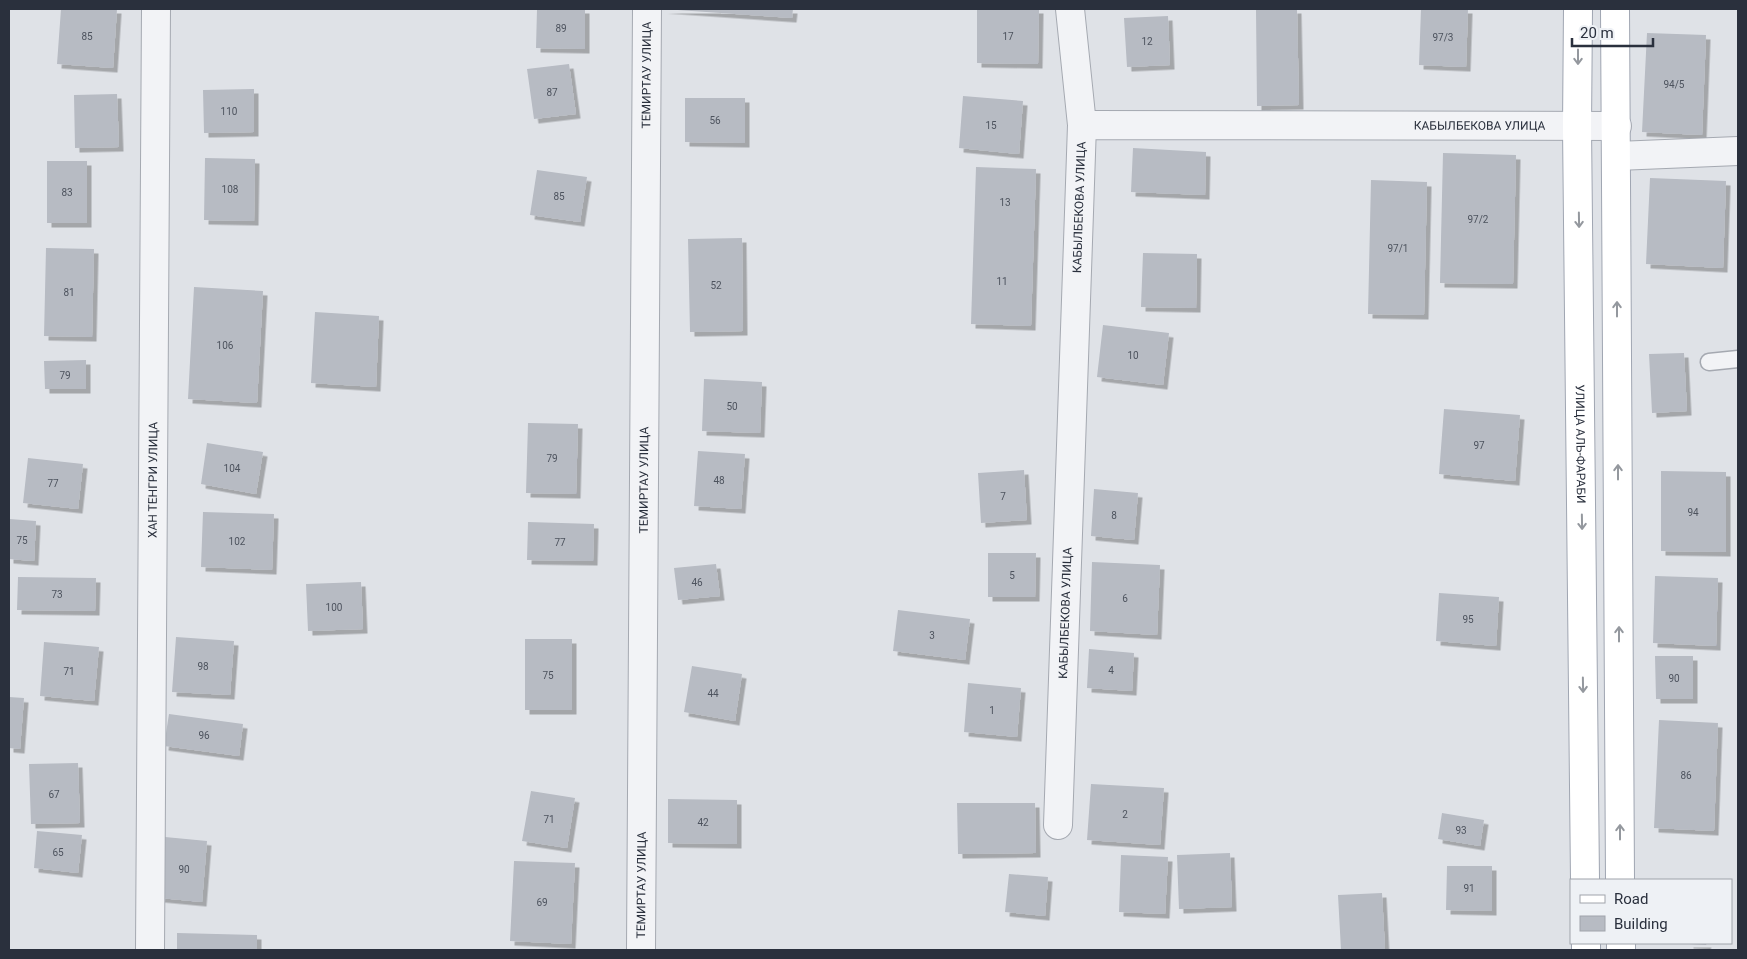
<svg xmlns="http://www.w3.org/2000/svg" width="1747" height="959" viewBox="0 0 1747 959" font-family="Roboto,sans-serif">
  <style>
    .building { fill: #b7bbc3; filter: url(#shadow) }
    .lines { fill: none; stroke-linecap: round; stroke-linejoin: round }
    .lane-casing { stroke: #a5a9b1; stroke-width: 19 }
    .street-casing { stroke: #a5a9b1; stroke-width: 30 }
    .primary-casing { stroke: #a0a6b2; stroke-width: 30 }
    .lane { stroke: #f2f3f6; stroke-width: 16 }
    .street { stroke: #f2f3f6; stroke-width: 28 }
    .primary { stroke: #fff; stroke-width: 28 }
    .oneway { stroke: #94989e }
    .labels { text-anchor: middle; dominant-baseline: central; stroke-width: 4; stroke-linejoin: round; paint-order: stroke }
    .number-label { font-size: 10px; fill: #4d535e }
    .street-label { font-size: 12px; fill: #2a303d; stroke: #eef1f5 }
  </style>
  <defs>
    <filter id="shadow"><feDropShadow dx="4.5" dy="4.5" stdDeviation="0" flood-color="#0004"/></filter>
  </defs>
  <rect width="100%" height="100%" fill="#dfe2e7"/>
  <path class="building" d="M61,9h56l-4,59 -56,-4z
    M537,9h48v40l-49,-1z
    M663,9h130l-1,9z
    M977,9h62l-1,55 -61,-1z
    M1297,9l2,96 -42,1 -1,-96z
    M1421,9h47l-2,58 -47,-2z
    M1168,16l2,49 -43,2 -3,-49z
    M1647,33l59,2 -4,100 -60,-3z
    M569,64l7,50 -42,5 -7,-50z
    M254,89v43l-50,1 -1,-43z
    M117,94l2,53 -44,1 -1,-53z
    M963,96l60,5 -4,53 -60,-6z
    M685,98h60v45l-60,-1z
    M1133,148l73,4 -1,43 -74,-3z
    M1443,153l73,2 -3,129 -73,-1z
    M205,158l50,1 -1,62 -50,-1z
    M47,161h40v62h-40z
    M976,167l60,2 -5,157 -60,-2z
    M537,170l50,7 -7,45 -50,-7z
    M1650,178l76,3 -3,87 -77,-4z
    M1371,180l56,2 -3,133 -56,-1z
    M742,238l1,93 -53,1 -2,-93z
    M46,248l48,1 -2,88 -48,-1z
    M1143,253l54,1 -1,54 -55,-1z
    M194,287l69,4 -6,112 -69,-4z
    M315,312l64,4 -3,71 -65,-4z
    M1103,325l66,8 -6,52 -66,-8z
    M1684,353l3,58 -35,2 -3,-59z
    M86,360v29h-41l-1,-28z
    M704,379l58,3 -2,51 -58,-2z
    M1444,409l76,6 -5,66 -76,-7z
    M528,423l50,1 -2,70 -50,-1z
    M207,443l56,9 -7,42 -55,-10z
    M698,451l47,3 -4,55 -47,-3z
    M28,458l55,6 -5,45 -55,-6z
    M1024,470l3,50 -46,3 -3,-50z
    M1661,471l65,1v80l-65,-1z
    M1094,489l44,4 -4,47 -43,-4z
    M203,512l71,2 -2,56 -71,-3z
    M9,519l27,2 -2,40 -25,-2z
    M528,522l66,2 -1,37 -66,-1z
    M988,553h48l-1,44h-47z
    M1092,562l68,3 -3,70 -67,-4z
    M716,564l4,32 -42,4 -4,-32z
    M1655,576l63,2 -2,68 -63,-3z
    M18,577l78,1 -1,33 -78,-1z
    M361,582l2,47 -55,2 -2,-47z
    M1439,593l60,4 -3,49 -60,-5z
    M898,610l72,9 -5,41 -72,-9z
    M176,637l58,4 -4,54 -58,-3z
    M525,639h47v71h-47z
    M44,642l55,5 -5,54 -54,-5z
    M1089,649l45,4 -2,38 -45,-3z
    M1655,656h38v43h-37z
    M692,666l50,8 -7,47 -51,-9z
    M968,683l53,5 -4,49 -53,-5z
    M9,697l15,1 -4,51 -11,-1z
    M169,714l74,10 -4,32 -75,-10z
    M1659,720l59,3 -4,108 -60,-3z
    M78,763l2,60 -49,1 -2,-60z
    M1091,784l73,4 -4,57 -73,-5z
    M531,791l44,7 -8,50 -45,-7z
    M668,799l69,1v44l-69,-1z
    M957,803h78l1,50 -78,1z
    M1442,813l42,7 -4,26 -42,-7z
    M37,831l45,4 -4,38 -44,-5z
    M165,837l42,4 -5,61 -42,-4z
    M1230,853l2,54 -53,2 -2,-54z
    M1121,855l47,2 -3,57 -46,-2z
    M514,861l61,2 -4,81 -61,-3z
    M1447,866h45v45l-46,-1z
    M1009,874l39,3 -3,39 -40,-4z
    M1382,893l3,57h-44l-3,-55z
    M177,933l80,2v15h-80z
    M1689,943h18l-1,2 -17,-1z"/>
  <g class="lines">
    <g class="lane-casing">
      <path id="lane" d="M1709,362l29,-3"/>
    </g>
    <g class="street-casing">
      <g id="street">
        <path d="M1070,9l12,116"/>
        <path d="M1617,156l121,-5"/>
        <path id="s1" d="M1058,825l24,-700 535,1"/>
        <path id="s2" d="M150,950l6,-941"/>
        <path id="s3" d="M641,950l6,-941"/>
      </g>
    </g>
    <g class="primary-casing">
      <g id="primary">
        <path id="s4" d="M1578,9l-1,118 8,753"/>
        <path d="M1615,9l5,871"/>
        <path d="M1586,943v7"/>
        <path d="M1621,943v7"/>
      </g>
    </g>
    <use href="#lane" class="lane"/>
    <use href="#street" class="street"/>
    <use href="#primary" class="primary"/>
  </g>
  <defs><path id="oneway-shaft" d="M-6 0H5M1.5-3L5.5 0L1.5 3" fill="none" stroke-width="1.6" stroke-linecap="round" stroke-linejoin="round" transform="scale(1.25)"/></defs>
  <g class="oneway">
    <use href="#oneway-shaft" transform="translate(1578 57) rotate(90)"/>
    <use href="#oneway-shaft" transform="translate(1579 220) rotate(89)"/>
    <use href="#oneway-shaft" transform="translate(1617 309) rotate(-90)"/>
    <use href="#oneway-shaft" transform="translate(1618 472) rotate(-90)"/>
    <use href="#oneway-shaft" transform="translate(1582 522) rotate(89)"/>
    <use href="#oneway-shaft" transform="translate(1619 634) rotate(-90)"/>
    <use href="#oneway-shaft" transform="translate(1583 685) rotate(89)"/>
    <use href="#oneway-shaft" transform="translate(1620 832) rotate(-90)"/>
  </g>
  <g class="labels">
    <g class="number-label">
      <text x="561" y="28">89</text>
      <text x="87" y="36">85</text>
      <text x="1008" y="36">17</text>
      <text x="1443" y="37">97/3</text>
      <text x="1147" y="41">12</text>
      <text x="1674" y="84">94/5</text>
      <text x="552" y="92">87</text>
      <text x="229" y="111">110</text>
      <text x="715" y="120">56</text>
      <text x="991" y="125">15</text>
      <text x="230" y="189">108</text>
      <text x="67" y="192">83</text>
      <text x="559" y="196">85</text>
      <text x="1005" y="202">13</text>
      <text x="1478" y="219">97/2</text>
      <text x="1398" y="248">97/1</text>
      <text x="1002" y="281">11</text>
      <text x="716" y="285">52</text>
      <text x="69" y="292">81</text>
      <text x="225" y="345">106</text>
      <text x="1133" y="355">10</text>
      <text x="65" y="375">79</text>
      <text x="732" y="406">50</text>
      <text x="1479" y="445">97</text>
      <text x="552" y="458">79</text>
      <text x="232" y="468">104</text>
      <text x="719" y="480">48</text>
      <text x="53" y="483">77</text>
      <text x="1003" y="496">7</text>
      <text x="1693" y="512">94</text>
      <text x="1114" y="515">8</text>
      <text x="22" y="540">75</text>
      <text x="237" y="541">102</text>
      <text x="560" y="542">77</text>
      <text x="1012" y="575">5</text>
      <text x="697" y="582">46</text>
      <text x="57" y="594">73</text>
      <text x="1125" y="598">6</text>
      <text x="334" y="607">100</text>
      <text x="1468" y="619">95</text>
      <text x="932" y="635">3</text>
      <text x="203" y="666">98</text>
      <text x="1111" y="670">4</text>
      <text x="69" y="671">71</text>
      <text x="548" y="675">75</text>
      <text x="1674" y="678">90</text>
      <text x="713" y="693">44</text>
      <text x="992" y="710">1</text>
      <text x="204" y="735">96</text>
      <text x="1686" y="775">86</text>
      <text x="54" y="794">67</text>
      <text x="1125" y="814">2</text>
      <text x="549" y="819">71</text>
      <text x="703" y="822">42</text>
      <text x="1461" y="830">93</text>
      <text x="58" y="852">65</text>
      <text x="184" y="869">90</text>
      <text x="1469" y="888">91</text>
      <text x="542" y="902">69</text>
    </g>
    <g class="street-label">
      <text stroke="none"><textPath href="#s3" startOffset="875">ТЕМИРТАУ УЛИЦА</textPath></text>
      <text stroke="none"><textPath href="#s1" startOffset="1098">КАБЫЛБЕКОВА УЛИЦА</textPath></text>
      <text stroke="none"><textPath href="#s1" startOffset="618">КАБЫЛБЕКОВА УЛИЦА</textPath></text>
      <text stroke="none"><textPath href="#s4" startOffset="435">УЛИЦА АЛЬ-ФАРАБИ</textPath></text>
      <text stroke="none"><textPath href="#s2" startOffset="470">ХАН ТЕНГРИ УЛИЦА</textPath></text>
      <text stroke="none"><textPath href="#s3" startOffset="470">ТЕМИРТАУ УЛИЦА</textPath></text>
      <text stroke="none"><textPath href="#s1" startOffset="212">КАБЫЛБЕКОВА УЛИЦА</textPath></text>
      <text stroke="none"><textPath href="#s3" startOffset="65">ТЕМИРТАУ УЛИЦА</textPath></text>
    </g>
  </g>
  <rect width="1747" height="959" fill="none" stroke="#2a303d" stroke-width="20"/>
  <rect x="1570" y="879" width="162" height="65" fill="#eef1f5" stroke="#a0a4ab"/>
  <rect x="1580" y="895" width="25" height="8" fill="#ffffff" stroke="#a0a4ab"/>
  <text x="1614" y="904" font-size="15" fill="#2a303d">Road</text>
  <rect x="1580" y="916" width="25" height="15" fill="#b7bbc3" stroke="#a0a4ab"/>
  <text x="1614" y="929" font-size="15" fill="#2a303d">Building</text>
  <path d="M1572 38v8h81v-8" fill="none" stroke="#2a303d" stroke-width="2.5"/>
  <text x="1580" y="38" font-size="15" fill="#2a303d" stroke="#eef1f5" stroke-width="4" paint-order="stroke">20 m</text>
</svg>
